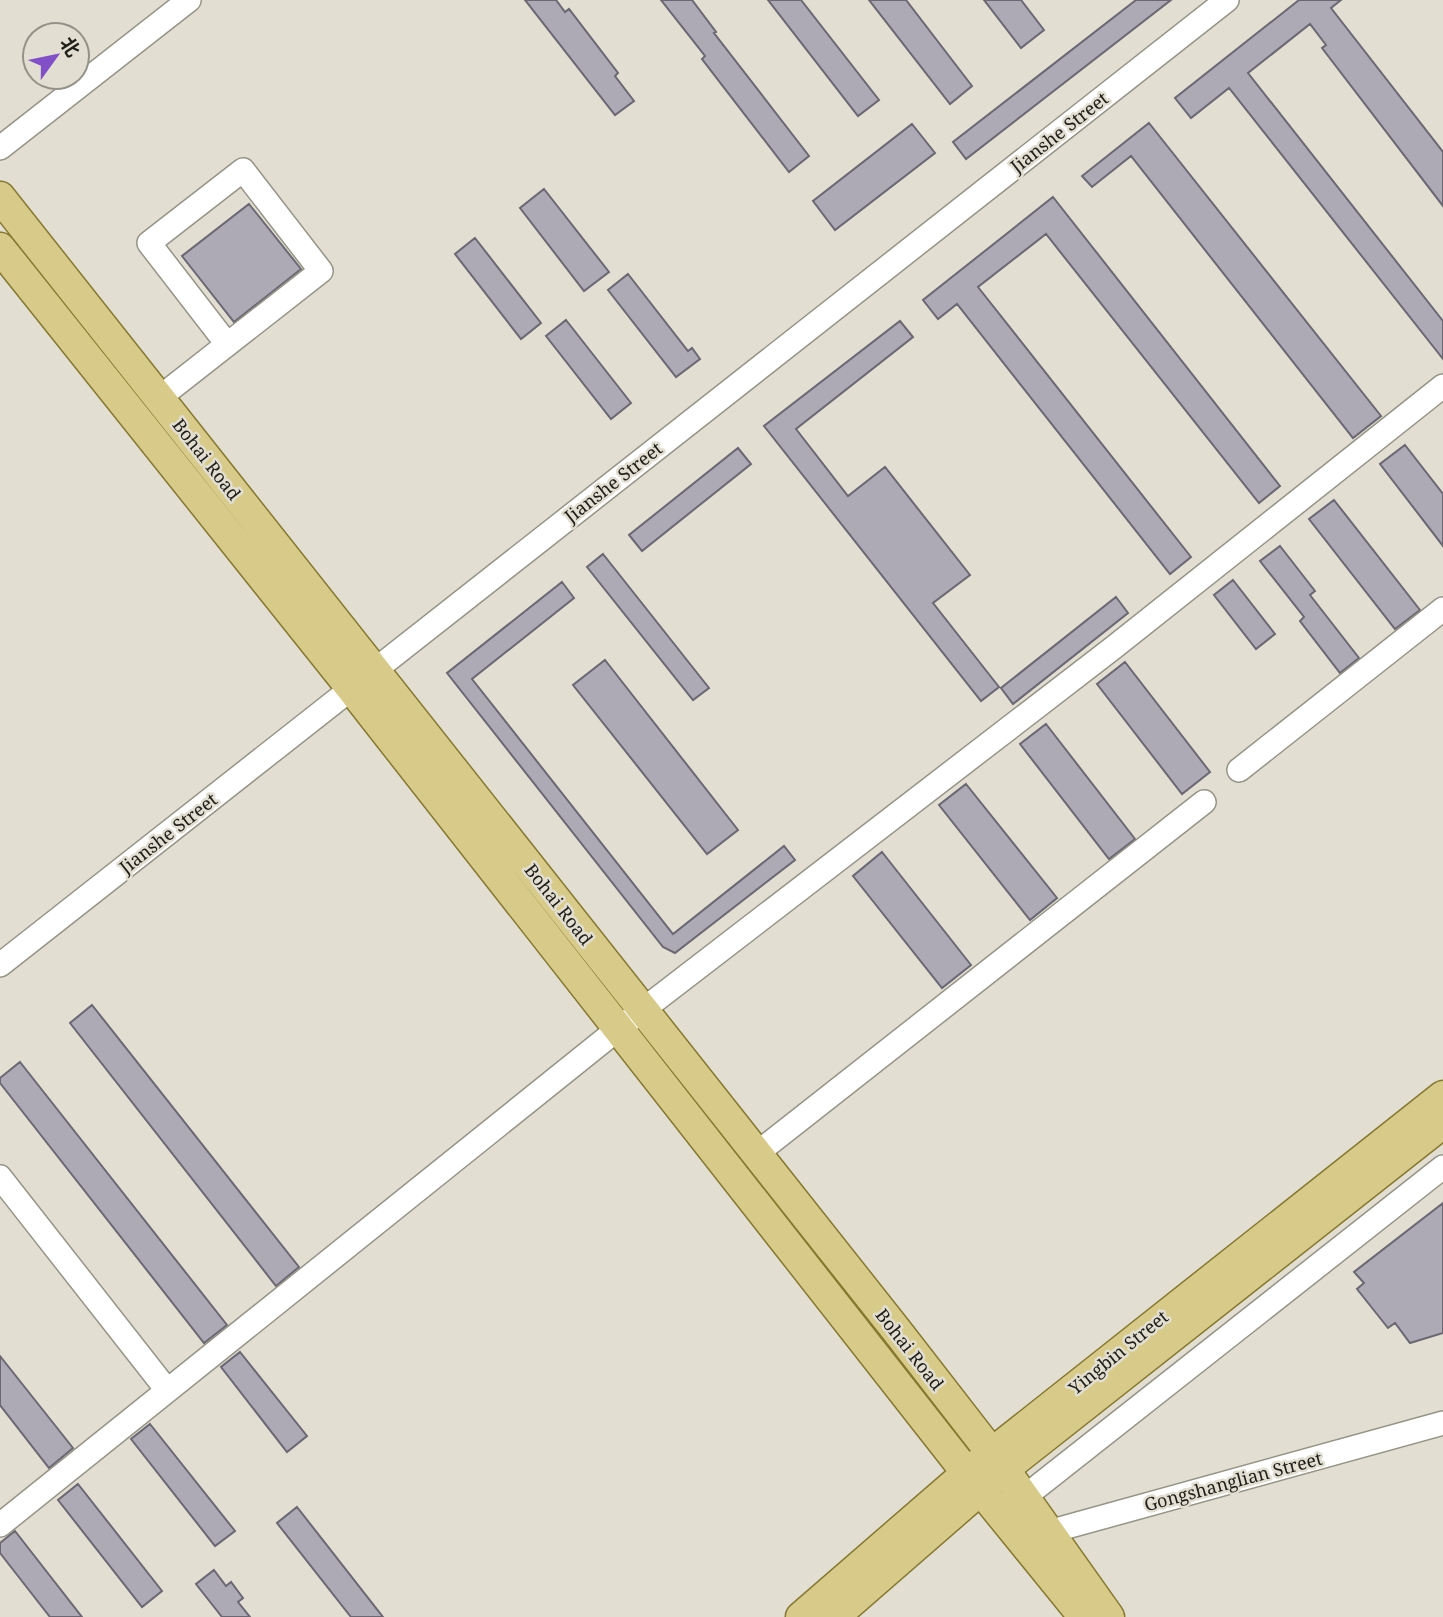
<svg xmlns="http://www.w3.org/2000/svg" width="1443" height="1617" viewBox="0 0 1443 1617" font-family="'Noto Serif','Noto Sans SC',serif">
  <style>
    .building { fill: #adaab6; stroke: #6b6773; stroke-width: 2 }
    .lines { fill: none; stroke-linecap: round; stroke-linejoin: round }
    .minor-casing { stroke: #969487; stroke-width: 26 }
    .major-casing { stroke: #86782f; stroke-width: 33 }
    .minor { stroke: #fff; stroke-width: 23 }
    .major { stroke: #d8cb89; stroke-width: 30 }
    .labels { text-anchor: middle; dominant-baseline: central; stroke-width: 5; stroke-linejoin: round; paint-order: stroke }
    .street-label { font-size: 18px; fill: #1f1e19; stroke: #e2dfd2 }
  </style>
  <rect width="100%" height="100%" fill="#e2dfd2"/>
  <path class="building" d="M525,0h31l9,12 4,-3 49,64 -3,3 19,25 -19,14z
    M661,0h31l24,32 -2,1 95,123 -20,16 -87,-113 3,-3z
    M768,0h33l78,100 -21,16z
    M869,0h37l66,86 -22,18z
    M984,0h37l23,30 -23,18z
    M1136,0h35l-205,159 -13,-17z
    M1299,0h42l-10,8 112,144v54l-121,-158 4,-3 -16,-21 -62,49 195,248v38l-214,-271 -38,30 -16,-20z
    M1149,123l232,293 -28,22 -222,-282 -39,31 -10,-11z
    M912,124l23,29 -100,77 -22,-29z
    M544,189l65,83 -25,19 -64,-83z
    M1053,197l227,289 -21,17 -213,-269 -68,53 213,270 -21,17 -213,-270 -19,15 -15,-19z
    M249,204l52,65 -67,53 -52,-66z
    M475,238l66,85 -20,16 -66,-85z
    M628,274l60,77 4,-3 8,11 -24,18 -68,-87z
    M566,320l65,83 -20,16 -65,-83z
    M900,321l13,16 -117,92 52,67 37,-29 85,108 -37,28 66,84 -18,14 -217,-275z
    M1405,445l38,49v52l-63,-82z
    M738,448l13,16 -109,87 -13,-16z
    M1334,500l86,110 -25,19 -86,-110z
    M1280,546l35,45 -5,4 49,63 -19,15 -40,-52 4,-4 -44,-56z
    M603,554l106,134 -16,12 -106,-133z
    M1233,580l42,54 -19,15 -42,-54z
    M562,582l12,16 -102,81 201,255 111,-88 11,14 -120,93 -12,-6 -216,-274z
    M1116,597l12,16 -115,91 -12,-16z
    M605,660l133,170 -31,24 -134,-169z
    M1125,662l85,110 -28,22 -85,-110z
    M1046,724l89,115 -26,20 -89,-115z
    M966,784l91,114 -27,22 -91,-115z
    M882,852l89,113 -29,23 -89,-112z
    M92,1005l207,262 -23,19 -206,-263z
    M20,1062l207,263 -23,18 -204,-260v-5z
    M1443,1203v130l-33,10 -15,-20 -7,5 -31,-39 7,-6 -10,-11z
    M240,1352l67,84 -20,16 -66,-85z
    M0,1356l73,92 -24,20 -49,-63z
    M150,1424l85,107 -20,15 -84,-107z
    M78,1484l84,107 -20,16 -84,-107z
    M297,1507l86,110h-32l-74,-94z
    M15,1531l67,86h-32l-50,-64v-10z
    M214,1570l12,16 5,-4 12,16 -5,4 12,15h-28l-26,-33z"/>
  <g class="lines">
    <g class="minor-casing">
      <path id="minor" d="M0,148l189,-148
        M159,398l162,-127 -78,-101 -94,73 78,101
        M1239,770l204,-161
        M0,965l1227,-965
        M756,1154l448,-352
        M0,1177l167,213
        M1013,1506l430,-339
        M0,1525l618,-496 495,-381 330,-262
        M1034,1536l409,-113"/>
    </g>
    <g class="major-casing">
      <path id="major" d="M0,197l897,1134 107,138 105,148
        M0,248l352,441 615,784 117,144
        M801,1617l166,-144 476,-377
        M834,1617l170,-148 439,-346"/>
    </g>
    <use href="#minor" class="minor"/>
    <use href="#major" class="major"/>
  </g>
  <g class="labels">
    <g class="street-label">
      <text transform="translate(1059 132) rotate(-38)">Jianshe Street</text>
      <text transform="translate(207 459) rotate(52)">Bohai Road</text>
      <text transform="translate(613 482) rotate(-38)">Jianshe Street</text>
      <text transform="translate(168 833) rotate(-38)">Jianshe Street</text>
      <text transform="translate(559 904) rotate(52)">Bohai Road</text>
      <text transform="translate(910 1349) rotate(52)">Bohai Road</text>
      <text transform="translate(1118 1352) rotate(-39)">Yingbin Street</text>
      <text transform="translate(1233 1481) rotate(-15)">Gongshanglian Street</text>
    </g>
  </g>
  <g transform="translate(56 56) rotate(57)"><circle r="33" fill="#e2dfd2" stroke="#949288" stroke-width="2"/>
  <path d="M0-5L12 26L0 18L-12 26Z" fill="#8150c9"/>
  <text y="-10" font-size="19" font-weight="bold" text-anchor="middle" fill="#1f1e19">北</text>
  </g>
</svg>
